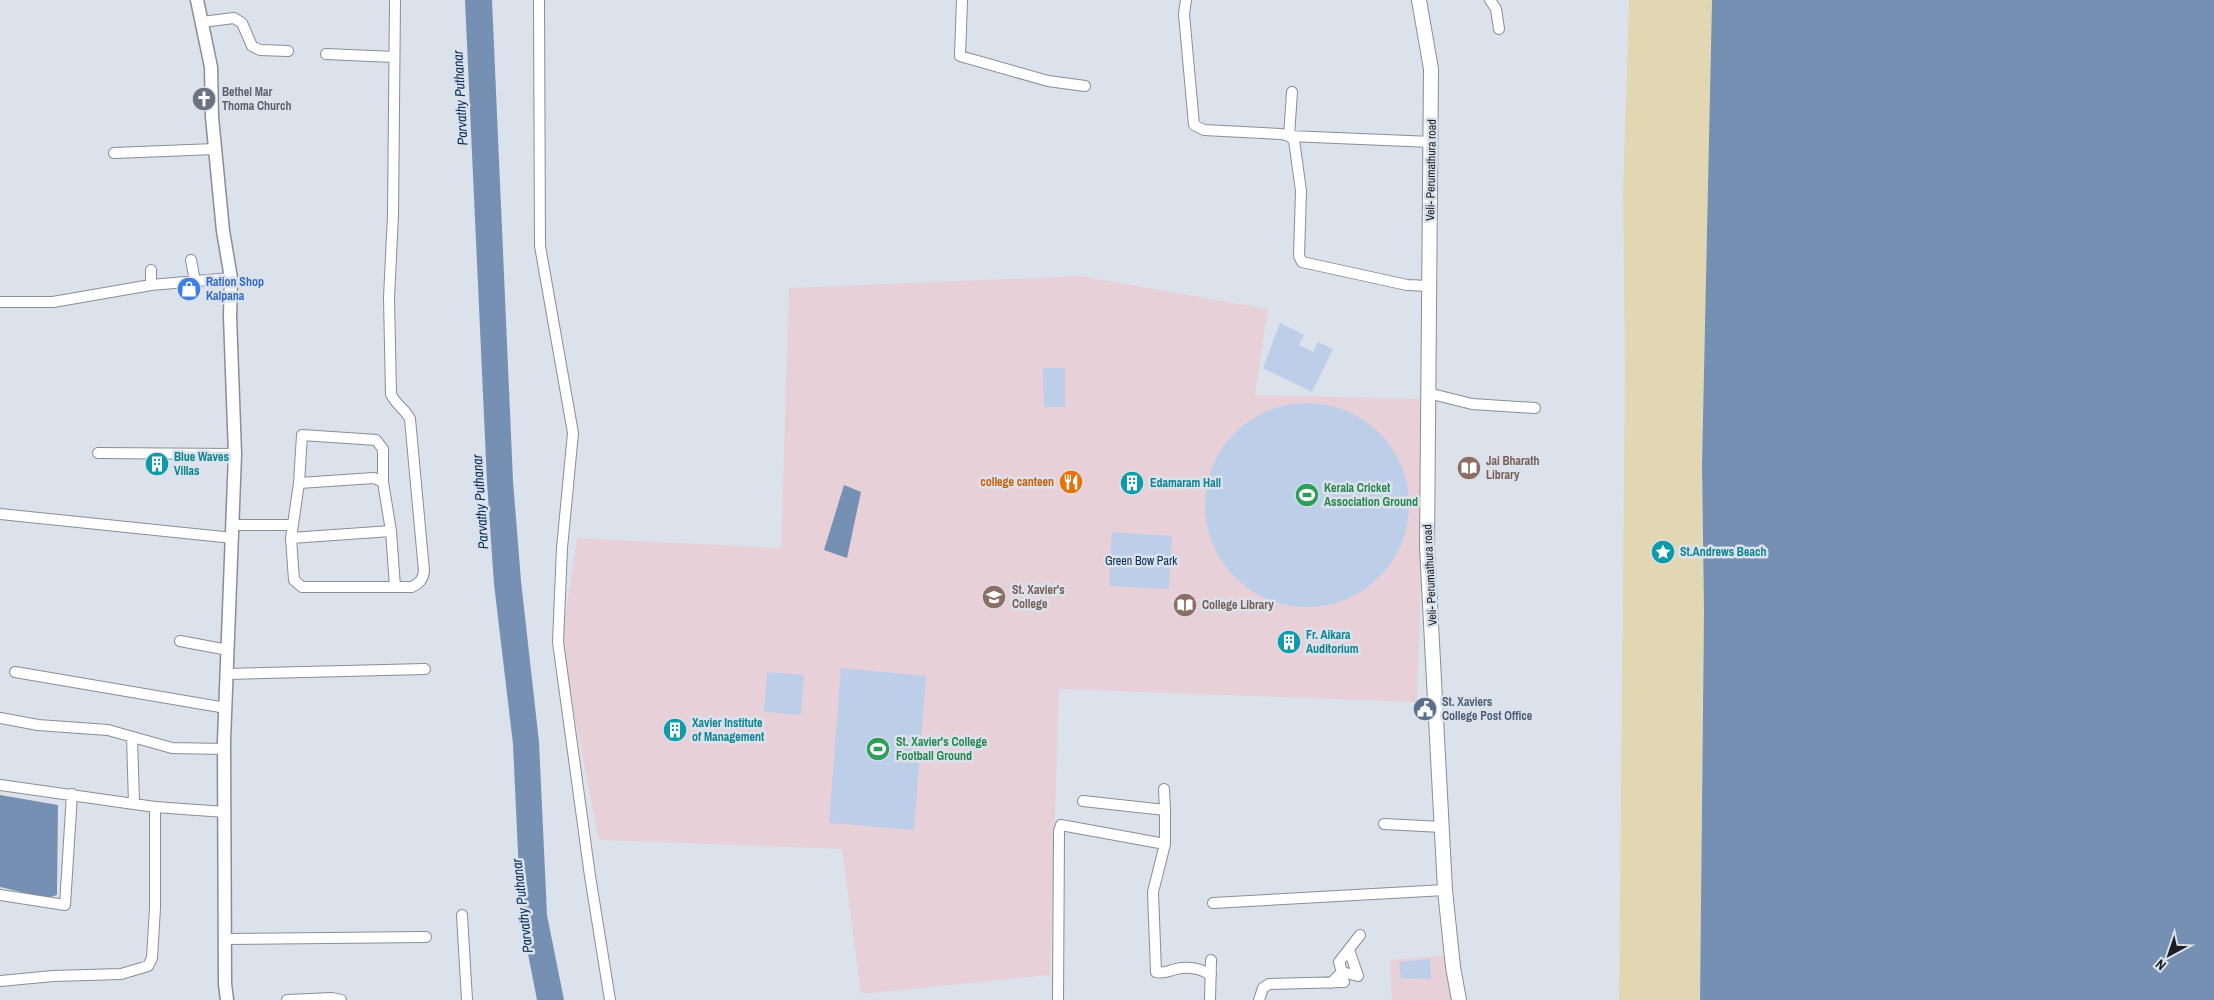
<svg xmlns="http://www.w3.org/2000/svg" width="2214" height="1000" viewBox="0 0 2214 1000" font-family="'Archivo Narrow',sans-serif">
  <style>
    .education { fill: #e8d0d9 }
    .green { fill: #bdcee8 }
    .sand { fill: #e1d8b3 }
    .water { fill: #7590b3 }
    .lines { fill: none; stroke-linecap: round; stroke-linejoin: round }
    .minor-casing { stroke: #888e98; stroke-width: 12 }
    .tertiary-casing { stroke: #888e98; stroke-width: 15 }
    .secondary-casing { stroke: #888e98; stroke-width: 16 }
    .minor { stroke: #fff; stroke-width: 10 }
    .tertiary { stroke: #fff; stroke-width: 12 }
    .secondary { stroke: #fff; stroke-width: 14 }
    .labels { text-anchor: middle; dominant-baseline: central; stroke-width: 5; stroke-linejoin: round; paint-order: stroke }
    .worship-label { font-size: 12px; font-weight: bold; fill: #5b616d; stroke: #dbe2ec; text-anchor: start }
    .street-label { font-size: 12px; fill: #1a1d21; stroke: #dbe2ec }
    .shop-label { font-size: 12px; font-weight: bold; fill: #366cbe; stroke: #dbe2ec; text-anchor: start }
    .culture-label { font-size: 12px; font-weight: bold; fill: #0d838f; stroke: #dbe2ec; text-anchor: start }
    .education-label { font-size: 12px; font-weight: bold; fill: #785e54; stroke: #dbe2ec; text-anchor: start }
    .food-label { font-size: 12px; font-weight: bold; fill: #c56008; stroke: #dbe2ec; text-anchor: end }
    .leisure-label { font-size: 12px; font-weight: bold; fill: #27864d; stroke: #dbe2ec; text-anchor: start }
    .park-label { font-size: 12px; fill: #0a2a58; stroke: #dbe2ec }
    .service-label { font-size: 12px; font-weight: bold; fill: #4e5e75; stroke: #dbe2ec; text-anchor: start }
    .water-label { font-size: 14px; font-style: italic; fill: #052e5a; stroke: #dbe2ec }
  </style>
  <rect width="100%" height="100%" fill="#dbe2ec"/>
  <path class="education" d="M1080,276l188,33 -13,86 172,4 -10,303 -358,-13 -9,286 -189,19 -19,-145 -243,-9 -38,-194 16,-108 204,10 8,-260z
    M1451,955l4,45h-63l-2,-40z"/>
  <path class="green" d="M1280,323l24,12 -5,10 14,7 5,-10 15,7 -21,43 -49,-24z
    M1043,368h22v39h-21z
    M1205 505a102 102 0 1 1 204 0a102 102 0 1 1-204 0Z
    M1112,532l60,4 -3,53 -60,-3z
    M841,668l85,8 -12,154 -85,-7z
    M767,672l37,3 -3,40 -37,-3z
    M1430,959l1,20 -30,-1 -2,-16z"/>
  <path class="sand" d="M1629,0h83l-10,464 2,148 -4,388h-81l6,-631 -2,-177z"/>
  <path class="water" d="M465,0h27l21,481 8,100 18,161 8,173 17,85h-27l-16,-82 -8,-174 -19,-160 -7,-102z
    M1712,0h502v1000h-514l4,-388 -2,-148z
    M844,485l17,7 -14,66 -23,-8z
    M0,795l58,10 -1,90 -10,3 -47,-11z"/>
  <g class="lines">
    <g class="minor-casing">
      <path id="minor" d="M539,0l1,246 33,187 -11,115 -4,94 32,234 20,124
        M962,0l-2,56 88,25 37,5
        M1186,0l-2,14 10,111 10,5 77,4 8,2 5,4 7,51 -2,65 3,6 105,23 22,1
        M1490,0l6,9 3,20
        M202,22l32,-4 8,5 10,23 8,4 28,1
        M326,54l68,3
        M1292,92l-3,44 143,6
        M114,153l101,-4
        M191,260l4,21
        M151,285v-15
        M0,302h53l98,-17 80,-7
        M1428,393l44,11 63,4
        M98,453l137,1
        M383,482v-33l-7,-9 -74,-5 -3,48 -8,55 3,42 8,7h110c8,-4 11,-8 12,-16l-14,-152c-5,-10 -15,-15 -19,-25l-2,-96 4,-83 2,-215
        M299,483l75,-5 9,4 8,49 4,56
        M0,514l233,24
        M234,525h58
        M291,538l100,-7
        M180,641l48,9
        M15,672l211,36
        M227,674l198,-5
        M0,718l38,7 70,5 64,18 52,1
        M132,737l2,67
        M0,785l155,22
        M1164,789l1,21
        M1083,801l82,9v34l-12,48 3,80c9,2 11,-1 20,-3 13,-3 24,-1 35,6
        M1384,824l58,3
        M0,895l65,10 7,-111
        M1213,903l232,-13
        M462,915l5,85
        M225,939l201,-2
        M1342,972l16,4 -9,-26
        M0,981l53,-5 68,-2 27,-8 4,-8 3,-50v-101l70,5
        M1331,983l11,-11 -3,-10 21,-27
        M287,1000l45,-2 9,2
        M1058,1000l1,-169 2,-6 104,19
        M1210,1000l1,-40
        M1259,1000l4,-12 6,-4 75,-2"/>
    </g>
    <g class="tertiary-casing">
      <path id="tertiary" d="M197,0l14,67 1,50 11,114 8,47 -1,38 5,138 -11,287 1,243 2,16"/>
    </g>
    <g class="secondary-casing">
      <path id="secondary" d="M1419,0l12,69 -4,478 18,343 8,77 6,33"/>
    </g>
    <use href="#minor" class="minor"/>
    <use href="#tertiary" class="tertiary"/>
    <use href="#secondary" class="secondary"/>
  </g>
  <defs>
    <g id="church-disc" transform="scale(1.25)"><circle r="9.5" fill="#6b7280" stroke="#dbe2ec"/><path d="M-1.2-6h2.4v3.5h3.3v2.4h-3.3V6h-2.4V-.1h-3.3v-2.4h3.3Z" fill="#fff"/></g>
    <g id="shop-disc" transform="scale(1.25)"><circle r="9.5" fill="#3f7fe0" stroke="#dbe2ec"/><path d="M-5-2.5h2.3a2.7 3.5 0 0 1 5.4 0H5L5.5 6h-11ZM-1.5-2.5h3a1.5 2.3 0 0 0-3 0Z" fill="#fff"/></g>
    <g id="building-disc" transform="scale(1.25)"><circle r="9.5" fill="#0f9aa8" stroke="#dbe2ec"/><path d="M-4-6H4V6H1V3H-1V6H-4ZM-2.5-4.3h1.7v1.8h-1.7ZM.8-4.3h1.7v1.8H.8ZM-2.5-1h1.7V.8h-1.7ZM.8-1h1.7V.8H.8Z" fill="#fff"/></g>
    <g id="library-disc" transform="scale(1.25)"><circle r="9.5" fill="#8d6e63" stroke="#dbe2ec"/><path d="M-6-4Q-3-5.5-.7-3.5V5Q-3 3-6 4ZM6-4Q3-5.5 .7-3.5V5Q3 3 6 4Z" fill="#fff"/></g>
    <g id="restaurant-disc" transform="scale(1.25)"><circle r="9.5" fill="#e8710a" stroke="#dbe2ec"/><path d="M-5-6h1v4h1v-4h1v4h1v-4h1v5L-1.5 .5V6h-2V.5L-5-1ZM5-6V6H3V1.5H1.5Q1.5-4 5-6Z" fill="#fff"/></g>
    <g id="stadium-disc" transform="scale(1.25)"><circle r="9.5" fill="#2e9e5b" stroke="#dbe2ec"/><path d="M0-5a6.5 5 0 1 0 0 10a6.5 5 0 1 0 0-10ZM-3.5-1.8h7v3.6h-7Z" fill="#fff"/></g>
    <g id="sight-disc" transform="scale(1.25)"><circle r="9.5" fill="#0f9aa8" stroke="#dbe2ec"/><path d="M0-6L1.8-2.2L6-1.7L2.9 1.2L3.7 5.4L0 3.3L-3.7 5.4L-2.9 1.2L-6-1.7L-1.8-2.2Z" fill="#fff"/></g>
    <g id="university-disc" transform="scale(1.25)"><circle r="9.5" fill="#8d6e63" stroke="#dbe2ec"/><path d="M0-5L7-2L0 1L-7-2ZM-4 1L0 2.5L4 1V4Q0 6-4 4Z" fill="#fff"/></g>
    <g id="civic-disc" transform="scale(1.25)"><circle r="9.5" fill="#5c6f8a" stroke="#dbe2ec"/><path d="M-.6-6.5H3V-4.5H.6V-3L4-1V1h2V6H-6V1h2V-1L-.6-3ZM-1.2 2.5V6h2.4V2.5Z" fill="#fff"/></g>
  </defs>
  <g fill-rule="evenodd">
    <use href="#church-disc" x="204" y="99"/>
    <use href="#shop-disc" x="189" y="289"/>
    <use href="#building-disc" x="157" y="464"/>
    <use href="#library-disc" x="1469" y="468"/>
    <use href="#restaurant-disc" x="1071" y="482"/>
    <use href="#building-disc" x="1132" y="483"/>
    <use href="#stadium-disc" x="1307" y="495"/>
    <use href="#sight-disc" x="1663" y="552"/>
    <use href="#university-disc" x="994" y="597"/>
    <use href="#library-disc" x="1185" y="605"/>
    <use href="#building-disc" x="1289" y="642"/>
    <use href="#civic-disc" x="1425" y="709"/>
    <use href="#building-disc" x="675" y="730"/>
    <use href="#stadium-disc" x="878" y="749"/>
  </g>
  <g class="labels">
    <g class="worship-label">
      <text x="222" y="92">Bethel Mar<tspan x="222" dy="14">Thoma Church</tspan></text>
    </g>
    <g class="street-label">
      <text transform="translate(1431 170) rotate(-89)">Veli- Perumathura road</text>
      <text transform="translate(1430 575) rotate(-93)">Veli- Perumathura road</text>
    </g>
    <g class="shop-label">
      <text x="206" y="282">Ration Shop<tspan x="206" dy="14">Kalpana</tspan></text>
    </g>
    <g class="culture-label">
      <text x="174" y="457">Blue Waves<tspan x="174" dy="14">Villas</tspan></text>
      <text x="1150" y="483">Edamaram Hall</text>
      <text x="1680" y="552">St.Andrews Beach</text>
      <text x="1306" y="635">Fr. Aikara<tspan x="1306" dy="14">Auditorium</tspan></text>
      <text x="692" y="723">Xavier Institute<tspan x="692" dy="14">of Management</tspan></text>
    </g>
    <g class="education-label">
      <text x="1486" y="461">Jai Bharath<tspan x="1486" dy="14">Library</tspan></text>
      <text x="1012" y="590">St. Xavier's<tspan x="1012" dy="14">College</tspan></text>
      <text x="1202" y="605">College Library</text>
    </g>
    <g class="food-label">
      <text x="1054" y="482">college canteen</text>
    </g>
    <g class="leisure-label">
      <text x="1324" y="488">Kerala Cricket<tspan x="1324" dy="14">Association Ground</tspan></text>
      <text x="896" y="742">St. Xavier's College<tspan x="896" dy="14">Football Ground</tspan></text>
    </g>
    <g class="park-label">
      <text x="1141" y="561">Green Bow Park</text>
    </g>
    <g class="service-label">
      <text x="1442" y="702">St. Xaviers<tspan x="1442" dy="14">College Post Office</tspan></text>
    </g>
    <g class="water-label">
      <text transform="translate(460 98) rotate(-93)">Parvathy Puthanar</text>
      <text transform="translate(480 502) rotate(-94)">Parvathy Puthanar</text>
      <text transform="translate(522 906) rotate(-97)">Parvathy Puthanar</text>
    </g>
  </g>
  <g transform="translate(2169 955) rotate(220)" stroke="#dbe2ec" stroke-width="4" paint-order="stroke">
  <path d="M0-4L9 19L0 12L-9 19Z" fill="#1a1d21"/>
  <text y="-8" font-size="14" font-weight="bold" text-anchor="middle" fill="#1a1d21">N</text>
  </g>
</svg>
